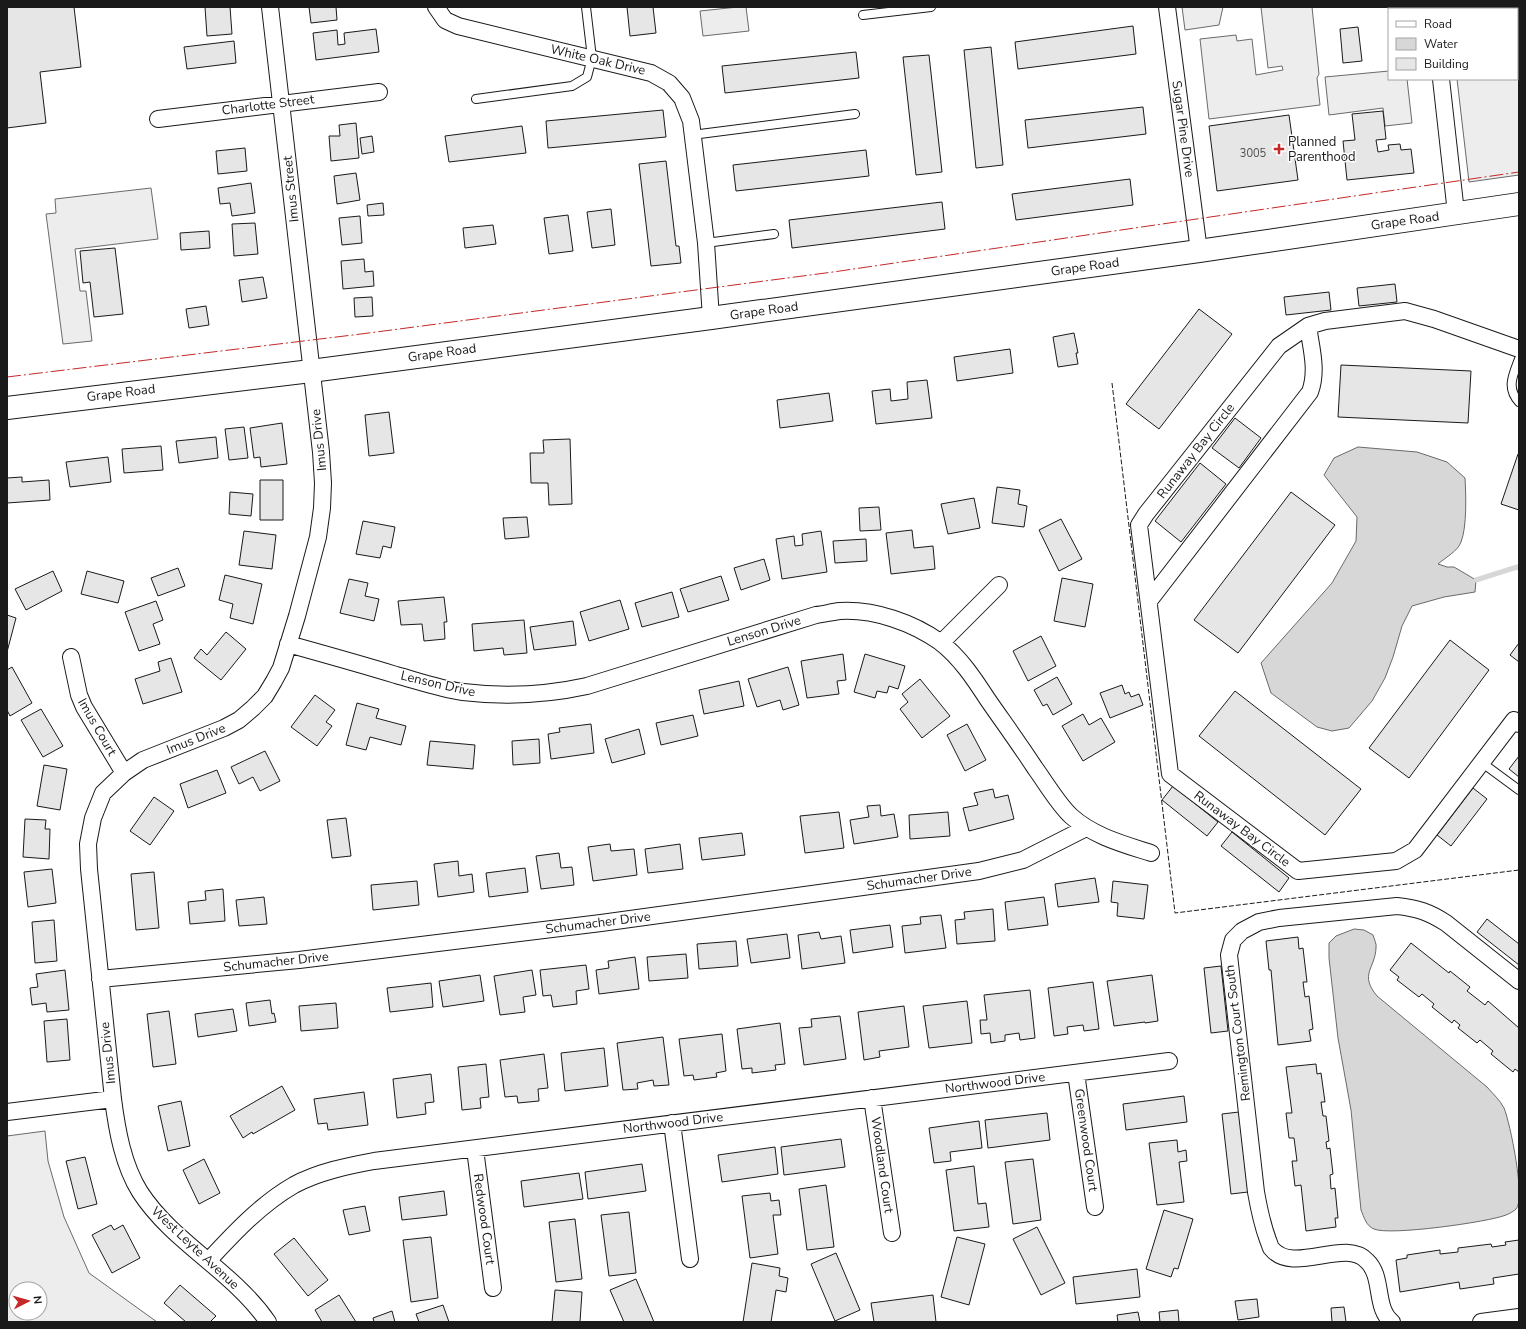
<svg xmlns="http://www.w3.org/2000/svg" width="1526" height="1329" viewBox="0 0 1526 1329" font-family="'Nunito Sans',sans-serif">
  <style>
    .built { fill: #ededed; stroke: #6a6a6a; fill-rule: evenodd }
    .water { fill: #d7d7d7; stroke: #6a6a6a }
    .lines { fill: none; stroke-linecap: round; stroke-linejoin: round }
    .stream { stroke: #d7d7d7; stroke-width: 5 }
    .building { fill: #e6e6e6; stroke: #1a1a1a }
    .service-casing { stroke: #1a1a1a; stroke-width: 10 }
    .minor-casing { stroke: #1a1a1a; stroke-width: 18 }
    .secondary-casing { stroke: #1a1a1a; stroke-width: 24 }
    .service { stroke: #fff; stroke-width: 8 }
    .minor { stroke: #fff; stroke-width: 16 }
    .secondary { stroke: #fff; stroke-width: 22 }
    .fence { stroke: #1a1a1a; stroke-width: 1; stroke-dasharray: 5 2; stroke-linecap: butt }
    .power { stroke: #c62828; stroke-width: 1; stroke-dasharray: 14 3 2 3; stroke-linecap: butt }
    .poi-dot { fill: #c62828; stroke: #fff; stroke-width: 1.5 }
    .labels { text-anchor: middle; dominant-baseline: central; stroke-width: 3; stroke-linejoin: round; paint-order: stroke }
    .number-label { font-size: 11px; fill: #4d4d4d }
    .street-label { font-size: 13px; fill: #1a1a1a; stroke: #fff }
    .poi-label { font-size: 13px; fill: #1a1a1a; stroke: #fff; text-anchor: start }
  </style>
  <rect width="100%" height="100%" fill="#fff"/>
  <path class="built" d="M738,7h8l3,24 -46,5 -3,-25z
    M1182,7h41l-4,18 -34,5z
    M1261,7h51l7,67 -2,4 3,27 -111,14 -9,-80 36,-4 1,6 15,-2 4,36 27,-5 -1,-4 -14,2z
    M1449,7h70v168l-50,7 -12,-103h60v-70h-68z
    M1389,71v8h18l5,44 -27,3 -2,-18 -54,7 -4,-38z
    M151,188l7,51 -83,10 5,42h6l6,50 -29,3 -17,-130 10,-1 -1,-14z
    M45,1131l3,30 16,56 25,56 68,49h-150v-186zM16,1289h24v24h-24z"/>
  <path class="water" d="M1358,447l59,5 30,10 18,16c1,17 2,49 -4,64 -3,9 -15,15 -23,22l9,3h7l22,13 -1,12 -31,5 -32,9 -10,20 -9,31 -8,21 -13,23 -23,27 -17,3 -15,-4 -46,-34 -10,-30 71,-80 24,-42 1,-24 -33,-42 10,-17z
    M1354,929l10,1 9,5c1,4 4,9 3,13 -1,21 -17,26 1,48l110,91c6,7 13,13 17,21 6,14 22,92 12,101 -2,2 -7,5 -10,6 -17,7 -117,21 -132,14 -8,-3 -10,-12 -13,-19l-10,-100 -13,-72 -9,-80v-15l7,-7z"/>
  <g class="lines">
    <path class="stream" d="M1476,580l41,-13 2,1"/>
  </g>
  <path class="building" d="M7,7h67l7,60 -41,5 6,51 -39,5z
    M205,7h25l2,27 -25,2z
    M309,7h27l1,13 -26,3z
    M627,7h26l3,26 -26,3z
    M1133,26l3,28 -118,15 -3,-27z
    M1358,27l4,34 -19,2 -3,-34z
    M376,29l3,23 -63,8 -3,-27 24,-3 1,15 7,-1 -1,-11z
    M234,41l2,22 -49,6 -3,-22z
    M991,47l12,118 -27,3 -12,-118z
    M856,52l3,26 -134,15 -3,-27z
    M929,55l13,117 -26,3 -13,-118z
    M1143,107l3,27 -118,14 -3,-28z
    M663,110l3,27 -118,11 -2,-27z
    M1383,111l3,28 -10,1 2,12 11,-2 -1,-5 12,-1 1,6 10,-1 3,24 -67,7 -4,-39 12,-1 -3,-26z
    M1289,115l9,65 -81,11 -8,-65z
    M356,123l3,35 -28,3 -2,-25h11l-1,-11z
    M522,126l4,27 -77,9 -4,-26z
    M372,136l2,16 -12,2 -2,-16z
    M245,148l2,23 -29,3 -2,-23z
    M866,150l3,26 -133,15 -3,-26z
    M666,161l10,85h3l2,17 -30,3 -12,-102z
    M356,173l4,27 -23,4 -3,-28z
    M1130,179l3,26 -117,15 -4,-26z
    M251,183l4,30 -23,3 -2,-13 -10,1 -2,-16z
    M942,202l3,27 -153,19 -3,-28z
    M383,203l1,12 -16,1 -1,-11z
    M611,209l4,36 -23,3 -5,-36z
    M568,215l5,36 -24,3 -5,-36z
    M360,216l2,27 -20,2 -3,-27z
    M255,223l3,31 -24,2 -2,-32z
    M493,225l3,19 -31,4 -2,-20z
    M209,231l1,17 -29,2 -1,-17z
    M115,248l8,66 -29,3 -4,-35 -7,1 -3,-32z
    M364,259l1,13 8,-1 1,15 -31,3 -2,-28z
    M263,277l4,21 -25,4 -3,-22z
    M1395,284l2,18 -38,4 -2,-18z
    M1329,292l2,18 -45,5 -2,-18z
    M372,297l1,19 -18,1 -1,-19z
    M206,306l3,19 -20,3 -3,-19z
    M1199,309l33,25 -73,95 -33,-25z
    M1074,333l4,20h-2l2,11 -20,3 -5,-30z
    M1010,349l3,24 -56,8 -3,-24z
    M1341,365l130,6 -3,52 -130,-6z
    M927,380l5,38 -56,6 -4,-33 18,-2 1,12 17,-2 -1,-17z
    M829,393l4,28 -53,7 -3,-28z
    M389,412l5,41 -25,3 -4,-41z
    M1235,418l26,20 -22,30 -27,-20z
    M282,423l5,41 -26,3 -1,-10 -6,1 -4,-30z
    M244,427l4,31 -19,2 -4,-31z
    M216,437l2,21 -39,5 -3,-22z
    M570,439l2,65 -23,1 -1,-22h-17l-1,-30h14l-1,-13z
    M161,446l2,24 -39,3 -2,-24z
    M1518,454h1v56l-18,-6z
    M108,457l3,25 -41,5 -4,-25z
    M1200,463l26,21 -45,58 -26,-21z
    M22,477v5l27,-2 1,20 -43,3v-25z
    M260,480h23v40h-23z
    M997,487l23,3 -2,14 9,2 -3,21 -32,-4z
    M230,492l23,2 -2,22 -22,-2z
    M1291,492l44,33 -97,128 -44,-33z
    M974,498l6,30 -32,6 -7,-30z
    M879,507l2,23 -21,1 -1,-23z
    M527,517l2,20 -24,2 -2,-21z
    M1061,519l21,40 -23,12 -20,-41z
    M363,521l32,6 -4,21 -8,-2 -3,12 -24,-4z
    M912,530l2,18 19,-2 2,23 -44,5 -5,-41z
    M244,531l32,4 -4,34 -33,-4z
    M821,531l6,41 -45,7 -6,-40 18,-3 1,10 8,-1 -1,-11z
    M866,539l1,22 -32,2 -2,-22z
    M764,559l6,21 -29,10 -7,-22z
    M178,568l7,18 -27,10 -7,-18z
    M53,571l9,20 -36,19 -11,-21z
    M87,571l37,10 -6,22 -37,-9z
    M225,575l37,9 -9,40 -23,-6 3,-14 -14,-4z
    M721,576l8,24 -41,12 -8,-23z
    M1062,578l31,6 -8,43 -31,-6z
    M349,579l19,4 -3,13 14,3 -5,22 -34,-8z
    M672,592l7,25 -37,10 -7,-24z
    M444,597l3,25h-3l1,17 -21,2 -2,-17 -21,1 -3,-24z
    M620,600l9,29 -40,12 -9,-29z
    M156,601l7,19 -10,4 7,20 -21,7 -14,-39z
    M7,615l9,3 -9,34z
    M524,620l3,33 -23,2 -1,-7 -29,3 -2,-27z
    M573,621l3,24 -42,5 -4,-23z
    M226,632l20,17 -25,31 -27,-22 7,-9 6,6z
    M1041,636l15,30 -28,15 -15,-30z
    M1450,640l39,30 -80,108 -40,-30z
    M1519,643v19l-9,-7z
    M843,654l3,26 -9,1 2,13 -32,4 -6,-37z
    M865,654l40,12 -7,23 -9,-3 -2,7 -10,-2 -2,7 -21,-6z
    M171,658l11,34 -39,12 -8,-25 25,-8 -2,-9z
    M12,667l20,36 -22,13 -3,-6v-40z
    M788,667l11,38 -16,5 -3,-10 -23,7 -9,-28z
    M1057,677l15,27 -19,11 -6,-11 -4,2 -9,-16z
    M920,679l30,37 -28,22 -22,-29 8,-7 -6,-8z
    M739,681l5,25 -40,8 -5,-24z
    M1122,685l3,9 4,-2 2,5 8,-3 4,11 -33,13 -10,-25z
    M1235,691l126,98 -36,46 -126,-99z
    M315,695l20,15 -9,12 6,4 -15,20 -26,-19z
    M357,703l22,6 -3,9 30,8 -5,19 -31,-8 -4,13 -20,-5z
    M41,709l22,37 -20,11 -22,-37z
    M1083,714l6,11 12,-7 14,24 -32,19 -21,-35z
    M693,715l5,21 -37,9 -5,-22z
    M591,724l3,29 -43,6 -3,-25 12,-2 -1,-4z
    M967,724l19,36 -21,11 -18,-36z
    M639,729l6,25 -33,9 -7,-24z
    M539,739l1,24 -27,2 -1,-24z
    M430,741l45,4 -2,24 -46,-4z
    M265,751l15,30 -20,10 -7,-14 -14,7 -8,-17z
    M1519,756v21l-10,-8z
    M44,765l23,4 -7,41 -23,-4z
    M217,770l9,23 -38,15 -8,-24z
    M1173,786l45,36 -11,14 -45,-36z
    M1473,788l14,11 -36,47 -14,-11z
    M993,789l2,9 13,-3 6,24 -45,12 -6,-23 15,-3 -4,-12z
    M154,797l20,14 -24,34 -20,-14z
    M880,805l1,11 13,-2 4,23 -44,7 -4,-24 19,-3 -2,-11z
    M839,812l5,36 -39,5 -5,-37z
    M948,812l2,24 -40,3 -1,-24z
    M346,818l5,38 -19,2 -5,-38z
    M25,819l21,1 -1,9h5l-1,30 -26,-2z
    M1232,832l57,46 -10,14 -58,-46z
    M742,833l3,22 -43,5 -3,-22z
    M610,844l1,7 23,-2 3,26 -44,6 -5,-34z
    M680,844l3,25 -35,4 -3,-24z
    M559,853l2,15 11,-1 2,18 -33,4 -5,-33z
    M458,861l1,15 13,-2 2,18 -36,5 -4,-33z
    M525,868l3,24 -39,5 -3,-24z
    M52,869l4,34 -28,4 -4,-35z
    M154,872l5,56 -23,2 -5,-56z
    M1095,878l4,24 -41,5 -3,-23z
    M417,881l2,24 -46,5 -2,-25z
    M1113,881l35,4 -4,34 -27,-3 1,-13 -7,-1z
    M223,889l2,32 -35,3 -2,-22 18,-2 -1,-9z
    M264,897l3,27 -28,2 -3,-26z
    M1044,897l4,28 -40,5 -3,-28z
    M993,909l2,32 -38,3 -2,-24 10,-1 -1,-7z
    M941,915l5,33 -41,5 -3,-27 19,-2 -1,-7z
    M1487,919l32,25v21l-42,-33z
    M54,920l3,41 -22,2 -3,-41z
    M890,925l3,22 -40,6 -3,-23z
    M819,932l2,7 20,-3 4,27 -43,6 -4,-34z
    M787,934l3,24 -39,5 -4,-24z
    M1298,937l1,12 4,-1 4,34h-4l2,15 4,-1 4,33 -4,1 2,11 -33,4 -7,-75h-2l-3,-29z
    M736,941l2,25 -39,3 -2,-25z
    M1411,943l38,30 1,-2 20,16 -3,4 18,14 3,-4 31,27v44l-4,-3 -2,3 -22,-18 2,-3 -13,-11 -3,3 -19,-15 2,-3 -6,-5 -2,3 -20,-16 2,-3 -12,-10 -3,3 -22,-17 2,-3 -9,-7z
    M686,954l2,24 -39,3 -2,-24z
    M635,957l4,32 -40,5 -3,-24 13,-2 -1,-7z
    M586,965l3,24 -13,2 1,13 -24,3 -2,-12 -8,1 -3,-26z
    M1221,966l7,65 -17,2 -7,-65z
    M65,970l4,40 -22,2 -1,-9 -14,2 -2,-17 8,-1 -2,-13z
    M532,970l4,25 -13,2 2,15 -25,3 -6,-39z
    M480,975l4,26 -41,6 -4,-26z
    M1152,975l6,46 -13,2v-1l-31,4 -7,-45z
    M1093,982l6,47 -15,2 -1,-6 -16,2 1,7 -14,2 -6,-48z
    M431,983l2,24 -43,5 -3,-24z
    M1030,990l5,48 -15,2 -1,-7 -14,2v6l-14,2 -1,-10 -9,1 -1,-14h7l-3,-25z
    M270,1000l2,14 2,-1 2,9 -27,4 -3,-23z
    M967,1001l5,42 -43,5 -6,-42z
    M336,1003l2,25 -37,3 -2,-25z
    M904,1006l5,41 -30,4 1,6 -16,3 -6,-48z
    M233,1009l4,22 -39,6 -3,-23z
    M169,1011l7,53 -23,3 -6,-53z
    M840,1016l6,43 -42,6 -5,-37 13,-1 -1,-8z
    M67,1019l3,41 -23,2 -3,-41z
    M780,1023l5,41 -10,1 1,5 -24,3v-5l-10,1 -5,-40z
    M722,1034l4,37 -10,2 1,4 -23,3 -1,-5 -9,1 -5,-37z
    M663,1037l6,48 -15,1 -1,-6 -16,3 1,6 -15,1 -6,-47z
    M604,1048l4,38 -43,5 -4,-38z
    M544,1054l4,34 -10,1 1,12 -21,2 -1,-7 -12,1 -5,-37z
    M486,1064l3,33 -9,1 1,10 -19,2 -4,-43z
    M1316,1064l1,10 4,-1 4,29h-4l2,14h3l3,25 -3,1 1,7 3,-1 3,26 -3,1 1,14 4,-1 3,30h-3l1,9 -30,4 -5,-46 -6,1 -3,-25h5l-3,-23h-5l-3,-25h6l-6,-46z
    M431,1074l3,28 -9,1 1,11 -29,4 -4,-39z
    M282,1086l13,24 -42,24 -1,-2 -9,6 -13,-22z
    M364,1092l4,33 -40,5 -1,-7 -9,1 -4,-25z
    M1184,1096l3,26 -61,8 -3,-26z
    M181,1101l9,45 -22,5 -10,-45z
    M1239,1112l9,80 -17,2 -9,-80z
    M1047,1113l3,27 -62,8 -3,-28z
    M979,1121l3,27 -32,4 1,9 -17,2 -5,-35z
    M841,1139l4,28 -61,8 -3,-28z
    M1177,1140l1,12 8,-2 1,11 -8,1 5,40 -27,3 -8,-62z
    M775,1147l3,27 -56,8 -4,-27z
    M85,1157l12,47 -19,5 -12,-48z
    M204,1159l16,34 -21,11 -16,-34z
    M1033,1159l8,61 -28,4 -8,-62z
    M642,1164l4,27 -58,8 -3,-27z
    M974,1166l4,38 8,-1 3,24 -35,4 -8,-61z
    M579,1173l4,26 -59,8 -3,-26z
    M826,1185l8,62 -27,3 -8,-61z
    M444,1191l3,24 -45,5 -3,-23z
    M770,1193l1,8 8,-1 2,15h-8l5,39 -28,4 -8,-62z
    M365,1206l5,25 -21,4 -6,-25z
    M1164,1210l29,9 -15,50 -4,-1 -3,9 -25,-8z
    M629,1212l7,61 -27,3 -8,-61z
    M575,1219l7,60 -26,3 -7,-60z
    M111,1225l3,5 9,-5 17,33 -28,15 -20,-38z
    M1037,1227l28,56 -24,12 -28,-56z
    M431,1237l7,61 -27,4 -8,-62z
    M957,1237l28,7 -16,61 -28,-8z
    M294,1238l34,42 -20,16 -34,-42z
    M1519,1240v34l-26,4 1,6 -34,5 -1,-7 -59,10 -4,-32 11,-2v-3l33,-5v4l18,-2v-4l33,-4 1,3 14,-2 -1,-3z
    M836,1253l24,57 -25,11 -24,-57z
    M752,1263l28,5 -1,8 9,2 -2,14 -10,-2 -5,32h-28z
    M1137,1269l3,28 -64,7 -3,-27z
    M636,1279l18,43h-30l-14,-32z
    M180,1285l36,31 -6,6h-24l-22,-19z
    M555,1290l27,2 -2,30h-28z
    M339,1295l17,27h-34l-7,-12z
    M933,1295l3,27h-62l-3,-19z
    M1257,1299l2,18 -21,3 -3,-19z
    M443,1305l6,17h-30l-3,-8z
    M1344,1307l2,15h-14l-1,-14z
    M1178,1310l1,12h-19l-1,-10z
    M392,1311l3,11h-21l-1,-4z
    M1138,1312l2,10h-22l-1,-7z"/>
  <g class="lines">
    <g class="service-casing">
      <path id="service" d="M863,15l68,-8
        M476,99l96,-13 15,-9 5,-19 -6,-51
        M692,135l163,-21
        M706,243l68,-9
        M1519,359c-6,16 -13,29 0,43
        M1481,762l38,28"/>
    </g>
    <g class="minor-casing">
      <path id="minor" d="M436,7l9,13 13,6 193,47 18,10 13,15 9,23 15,122 5,75
        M1167,7l32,244
        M1433,7v2
        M1441,79l15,134
        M158,119l221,-27
        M1519,349l-85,-30 -29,-8 -80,10 -17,5 -29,20 -133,168 -7,11 31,249 128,97 98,-10 19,-11 99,-130 5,4
        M1149,601l161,-209c8,-22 1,-44 -2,-66
        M941,643l58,-58
        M288,644c36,10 72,20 108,31 22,6 45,14 67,17 42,5 83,3 124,-6l229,-71c8,-1 16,-3 24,-4 35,-2 73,12 100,31 20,15 35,38 48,58 16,23 32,45 47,68 11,15 23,36 36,48 22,20 52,28 80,37
        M71,657l8,38 5,12 40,66
        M100,979l199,-19 302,-37 378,-52 44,-11 63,-32
        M1076,1073l19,134
        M872,1098l20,135
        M7,1112l106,-13
        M672,1123l18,136
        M475,1149l18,139
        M209,1260c25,-27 52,-56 85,-75 24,-13 53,-19 80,-24l795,-100
        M268,1322c-35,-51 -95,-79 -128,-130 -17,-27 -23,-62 -27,-93l-24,-230 -1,-25 5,-26 10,-25 21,-20 19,-13 81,-32 15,-8 14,-12 12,-12 9,-15 7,-13 16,-52 21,-79 4,-29 1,-25 -2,-31 -51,-445
        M1392,1322c-18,-14 -8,-45 -25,-61 -22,-24 -74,15 -96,-13 -1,-2 -2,-6 -3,-8 -6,-16 -9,-31 -12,-48l-27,-237 4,-15 9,-9 17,-9 20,-4 118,-12c20,2 32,6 49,17l73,58
        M1481,1322l38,-5"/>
    </g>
    <g class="secondary-casing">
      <path id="secondary" d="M7,408l304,-37 400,-53 488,-67 320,-47"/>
    </g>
    <use href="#service" class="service"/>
    <use href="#minor" class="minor"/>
    <use href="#secondary" class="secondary"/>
    <path class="fence" d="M1112,383l63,530 344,-43"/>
    <path class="power" d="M7,377l354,-43 472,-62 686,-100"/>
  </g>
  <path class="poi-dot" d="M1277 143h4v4h4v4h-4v4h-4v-4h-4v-4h4z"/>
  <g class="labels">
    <g class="number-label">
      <text x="1253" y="153">3005</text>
    </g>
    <g class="street-label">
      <text transform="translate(598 60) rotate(13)">White Oak Drive</text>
      <text transform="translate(268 105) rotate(-7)">Charlotte Street</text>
      <text transform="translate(1183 129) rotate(82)">Sugar Pine Drive</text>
      <text transform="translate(291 189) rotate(-96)">Imus Street</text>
      <text transform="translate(1405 221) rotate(-8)">Grape Road</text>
      <text transform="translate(1085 267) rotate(-8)">Grape Road</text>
      <text transform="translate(764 311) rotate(-8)">Grape Road</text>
      <text transform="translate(442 353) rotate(-8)">Grape Road</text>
      <text transform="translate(121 393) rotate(-7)">Grape Road</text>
      <text transform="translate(319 440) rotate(-96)">Imus Drive</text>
      <text transform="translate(1196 451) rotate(-52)">Runaway Bay Circle</text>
      <text transform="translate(764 631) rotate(-17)">Lenson Drive</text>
      <text transform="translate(438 684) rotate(13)">Lenson Drive</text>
      <text transform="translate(97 727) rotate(60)">Imus Court</text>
      <text transform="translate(196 739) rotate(-22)">Imus Drive</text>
      <text transform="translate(1242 829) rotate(37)">Runaway Bay Circle</text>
      <text transform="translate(919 879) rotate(-8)">Schumacher Drive</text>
      <text transform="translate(598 923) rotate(-7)">Schumacher Drive</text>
      <text transform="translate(276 962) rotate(-6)">Schumacher Drive</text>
      <text transform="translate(1238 1033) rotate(-97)">Remington Court South</text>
      <text transform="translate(108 1053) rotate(-96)">Imus Drive</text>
      <text transform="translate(995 1083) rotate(-7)">Northwood Drive</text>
      <text transform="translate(673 1123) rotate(-7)">Northwood Drive</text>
      <text transform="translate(1086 1140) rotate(82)">Greenwood Court</text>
      <text transform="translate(882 1165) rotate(82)">Woodland Court</text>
      <text transform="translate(484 1219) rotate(82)">Redwood Court</text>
      <text transform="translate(195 1248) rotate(43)">West Leyte Avenue</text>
    </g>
    <g class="poi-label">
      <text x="1288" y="142">Planned<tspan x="1288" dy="15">Parenthood</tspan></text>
    </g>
  </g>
  <rect width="1526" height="1329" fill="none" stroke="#1a1a1a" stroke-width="16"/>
  <rect x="1388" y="8" width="130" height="72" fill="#ffffff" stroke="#a3a3a3"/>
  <rect x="1396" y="21" width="20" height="6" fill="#ffffff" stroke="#a3a3a3"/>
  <text x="1424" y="28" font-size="12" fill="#1a1a1a">Road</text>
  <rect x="1396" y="38" width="20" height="12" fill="#d7d7d7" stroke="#a3a3a3"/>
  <text x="1424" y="48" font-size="12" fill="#1a1a1a">Water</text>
  <rect x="1396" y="58" width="20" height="12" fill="#e6e6e6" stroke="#a3a3a3"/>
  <text x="1424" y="68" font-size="12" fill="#1a1a1a">Building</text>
  <g transform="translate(28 1301) rotate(84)"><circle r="19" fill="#ffffff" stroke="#a3a3a3"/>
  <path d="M0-3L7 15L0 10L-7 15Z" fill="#c62828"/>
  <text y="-6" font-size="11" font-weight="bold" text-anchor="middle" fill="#1a1a1a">N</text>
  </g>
</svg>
